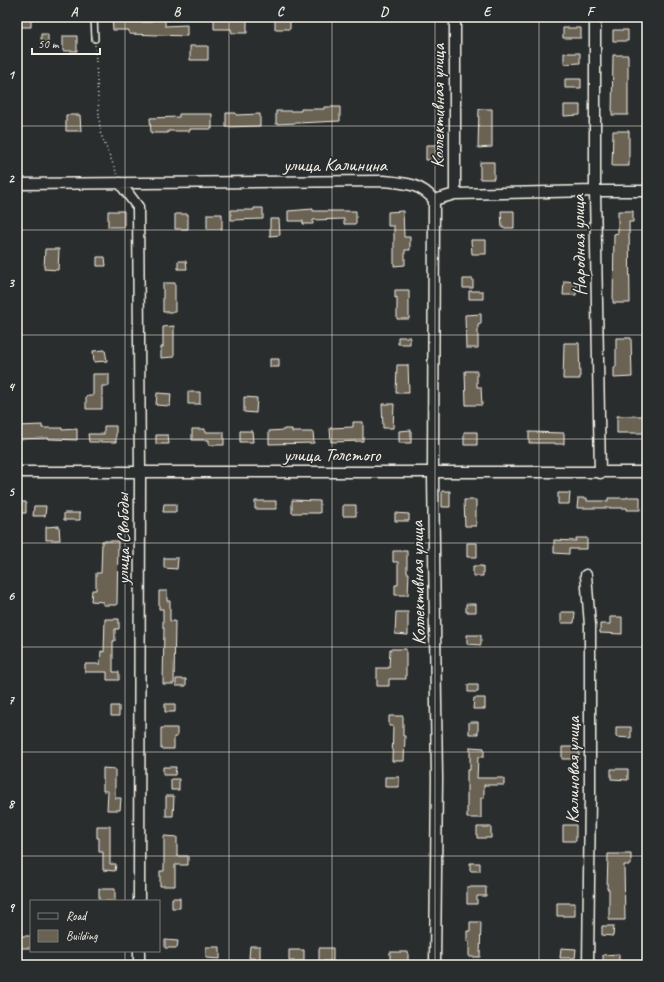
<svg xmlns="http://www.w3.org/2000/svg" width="664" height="982" viewBox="0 0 664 982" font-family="Caveat,sans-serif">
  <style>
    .building { fill: #6a6252; stroke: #f4f1e8 }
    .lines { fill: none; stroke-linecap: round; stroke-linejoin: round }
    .lane-casing { stroke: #f4f1e8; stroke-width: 8 }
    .street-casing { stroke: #f4f1e8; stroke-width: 13 }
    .path { stroke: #f4f1e8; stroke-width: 1.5; stroke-dasharray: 1 3; stroke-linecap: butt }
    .lane { stroke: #2a2d2e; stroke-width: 5 }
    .street { stroke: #2a2d2e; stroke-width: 10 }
    .grid { fill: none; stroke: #f4f1e8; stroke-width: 1; stroke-opacity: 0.55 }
    .labels { text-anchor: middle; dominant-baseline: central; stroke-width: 3.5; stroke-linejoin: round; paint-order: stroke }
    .street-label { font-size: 19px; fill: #f4f1e8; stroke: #2a2d2e }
    .neatline { fill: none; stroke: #f4f1e8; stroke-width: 1.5 }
    .grid-label { font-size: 13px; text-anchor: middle; font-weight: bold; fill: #f4f1e8 }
  </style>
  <rect width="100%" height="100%" fill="#2a2d2e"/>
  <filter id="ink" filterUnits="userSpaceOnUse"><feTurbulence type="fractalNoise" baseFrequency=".025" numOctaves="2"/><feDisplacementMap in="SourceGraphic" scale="8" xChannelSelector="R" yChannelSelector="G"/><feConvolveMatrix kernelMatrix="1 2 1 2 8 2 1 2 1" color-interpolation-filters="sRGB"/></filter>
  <g filter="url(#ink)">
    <path class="building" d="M17,17h14v10h-14z
      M112,17h12v5h27v-5h14v9l22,-1v11l-58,-2v-4h-16z
      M214,17h33v16h-15l-1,-4h-17z
      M275,17h15v12h-15z
      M563,28h18v10h-18z
      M613,30h15v11h-15z
      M41,34h7v9h-7z
      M63,36h14v15h-14z
      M190,46h18v14h-18z
      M564,53h16v10l-16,1z
      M613,55h15v60h-16z
      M565,79h16v9h-16z
      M564,105h16v10l-16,1z
      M324,107h16v14l-64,3v-13h25v-2h23z
      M479,109h13v38l-14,1z
      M226,113h10v2l24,-1v12l-34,1z
      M179,114h33v15h-22v2h-22v2h-17l-1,-15 29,-1z
      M66,115h14l1,16h-15z
      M613,131h16v35h-17z
      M426,145h13v15h-13z
      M480,162h14v17h-14z
      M254,208h9v11l-32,1v-10h23z
      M313,209v2h43v13h-12v-5l-31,1v4h-10v-3h-15v-10z
      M108,211h16v16h-16z
      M403,211l1,26h6v13h-5v15l-11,1v-40h-6v-14z
      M501,211h13v17h-12z
      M618,211h15v11h-4l1,81h-17l1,-69 4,-1z
      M175,214h13v15h-13z
      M207,214h15v15h-15z
      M270,219h9l1,16 -10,1z
      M471,240h15v14h-14z
      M45,249h14l-1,21 -14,-1z
      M97,257h8l1,9h-9z
      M178,261h8l1,8h-9z
      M463,279h10v9h-10z
      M564,281l13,1 -1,13h-13z
      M163,283h12v29h-12z
      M395,290h14v29h-12v-22l-2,1z
      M469,291h14v8h-14z
      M481,314v10l-3,1v23h-12l-1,-33z
      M174,326v31l-13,1v-11h2v-20z
      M398,337h12v7h-12z
      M616,338h15l1,39 -18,1v-11h2z
      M564,343h15l1,36h-17z
      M105,350l2,11 -13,1 -1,-11z
      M270,359h9v8h-9z
      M397,365h11l1,28h-13z
      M465,371h12v16h4l1,18h-16z
      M93,374h16v12h-7v23h-16v-13h7z
      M188,392h12v12h-12z
      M157,393l14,1 -1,12 -14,-1z
      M244,397l13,1 -1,15 -12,-1z
      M382,404h12l-1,24h-10z
      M617,416h30v17h-30z
      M353,422h10v19l-32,1 -1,-14 23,-1z
      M42,425v3h20v2l15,-1v11l-28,-1v-1l-32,1v-13z
      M104,426h12v16h-27l-1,-8h16z
      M192,429h13v3h19v13h-15v-5h-17z
      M284,429h8v3h21l1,11 -45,1v-13l15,-1z
      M411,430v13h-12v-12z
      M240,431h12l1,11h-13z
      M464,432h13v13h-13z
      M529,432l35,1v11h-9v-1h-26z
      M156,435h12l1,9h-13z
      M442,491h8v16h-8z
      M558,493h12l-1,11h-11z
      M627,497h13v13h-13v-2h-50l1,-10h9v3h21v-3h19z
      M292,500l28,1v12h-28z
      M464,500h12v26h-11z
      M255,501h21v8h-21z
      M17,502h9v11h-9z
      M164,504h12v8h-13z
      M343,505h13v11h-13z
      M34,506h12l-1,10h-12z
      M64,513h16v7h-16z
      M395,513l14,1v7h-14z
      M59,526l1,14h-14v-13z
      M576,538h11v11h-18v5l-15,-1v-13l22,1z
      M102,541h16l-1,64h-14v-3l-12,-1 1,-11h4v-17h5z
      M467,543h10v14h-10z
      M393,551h14v22h2l-1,22h-13v-10h3v-23h-5z
      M164,558h14l-1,11 -13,-1z
      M473,566h10v10h-10z
      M159,591h8v10h3v20h5l-1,63h-11l1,-56h-1v-19h-4z
      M466,604h10v8h-10z
      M396,612h12v23l-13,-1z
      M561,612h14l-1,11h-13z
      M610,617h12v17l-22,-1v-9h10z
      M105,619h14v10h-4v12h-2v31h6v8h-12v-8h-22v-8h15l1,-13 3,1z
      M467,635h14v10l-14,-1z
      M390,649h16v30h-17v7h-12v-18h12z
      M176,679h10v7h-10z
      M468,685h10v7h-10z
      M474,698h11v11h-12z
      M165,704h10v8h-10z
      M111,706h8v10h-8z
      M389,716h14v20h2l-1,25h-12l1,-35h-4z
      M469,722h9v12h-9z
      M616,727h15v11l-15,-1z
      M161,728h16v9h-3v12h-13z
      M470,747l14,1v9h-6l-1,21h27v7h-20v13h-3v20h-14v-48h3z
      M562,747h17v12h-17z
      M163,767h13l-1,8h-12z
      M103,768l12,1v29h6l-1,12h-13l1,-19h-5z
      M611,769h17v11l-17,-1z
      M385,777h14v10h-14z
      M171,779h8v11h-8z
      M166,796h8l-1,20h-7z
      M563,825h13v16h-13z
      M97,826h13v38h6l-1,7 -12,-1v-18h-4v-14h-2z
      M477,827h14v11h-14z
      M164,836l13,1v19h11v9h-13v21h-15v-15h4z
      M608,854h23v11h-7l1,55h-16v-31h-2z
      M470,863h10v8h-10z
      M467,887h19v9h-9v8h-10z
      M99,889h16v12h-16z
      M172,898h8v10h-8z
      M557,903h18v13h-18z
      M470,922h11l-1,35h-11v-16h-2v-10h3z
      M602,926h12l-1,10 -11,-1z
      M19,936h12v12h-12z
      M165,940l13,1 -1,7h-12z
      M250,946h10v13l-11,-1z
      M206,947h14v12l-14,-1z
      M319,948h14v13h-14z
      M561,948l15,1 -1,9h-15z
      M289,950h15v11h-15z
      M390,952h18v13h-18z
      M619,954v11h-16v-10z"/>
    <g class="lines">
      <g class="lane-casing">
        <path id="lane" d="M94,17l1,22"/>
      </g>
      <g class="street-casing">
        <path id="street" d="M455,17v177
          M595,17v174l5,282
          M120,183l18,24 2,265 -1,429
          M17,184l367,-3c20,2 36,2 50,19l21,-6 140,-3h52
          M434,200l-1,273 4,306 -2,186
          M17,472h630
          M586,575l4,50v169l-2,171
          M139,965v-14"/>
      </g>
      <path class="path" d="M95,45l5,87 17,42"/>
      <use href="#lane" class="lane"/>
      <use href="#street" class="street"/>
    </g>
  </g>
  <path class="grid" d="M125,17v884M229,17v948M332,17v948M435,17v948M539,17v948M17,126h630M17,230h630M17,335h630M17,439h630M17,543h630M17,647h630M17,752h630M17,856h630M125,951v14"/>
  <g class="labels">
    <g class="street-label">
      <text transform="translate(438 106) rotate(-90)">Коллективная улица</text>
      <text x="335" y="165">улица Калинина</text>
      <text transform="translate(579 245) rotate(-91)">Народная улица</text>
      <text x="332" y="455">улица Толстого</text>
      <text transform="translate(123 539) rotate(-90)">улица Свободы</text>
      <text transform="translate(418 583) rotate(-91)">Коллективная улица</text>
      <text transform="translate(573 770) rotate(-90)">Калиновая улица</text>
    </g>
  </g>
  <rect width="664" height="982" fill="none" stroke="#2a2d2e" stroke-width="44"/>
  <rect x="30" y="900" width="130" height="52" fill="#2a2d2e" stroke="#7b7b78"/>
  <rect x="38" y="913" width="20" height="6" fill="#2a2d2e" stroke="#7b7b78"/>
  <text x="66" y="920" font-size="12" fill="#f4f1e8">Road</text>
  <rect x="38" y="930" width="20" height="12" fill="#6a6252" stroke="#7b7b78"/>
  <text x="66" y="940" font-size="12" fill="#f4f1e8">Building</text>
  <path d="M32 48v6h68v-6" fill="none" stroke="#f4f1e8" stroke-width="2"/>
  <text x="38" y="48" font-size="12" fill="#f4f1e8" stroke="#2a2d2e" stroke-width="3" paint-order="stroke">50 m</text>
  <rect x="22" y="22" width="620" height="938" class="neatline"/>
  <g class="grid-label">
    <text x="74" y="16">A</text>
    <text x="177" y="16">B</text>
    <text x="280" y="16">C</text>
    <text x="384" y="16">D</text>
    <text x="487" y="16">E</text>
    <text x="590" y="16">F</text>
    <text x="11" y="79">1</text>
    <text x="11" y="183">2</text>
    <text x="11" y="287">3</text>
    <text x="11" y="391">4</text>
    <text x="11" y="496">5</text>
    <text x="11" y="600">6</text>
    <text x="11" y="704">7</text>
    <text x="11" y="808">8</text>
    <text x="11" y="912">9</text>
  </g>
</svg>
